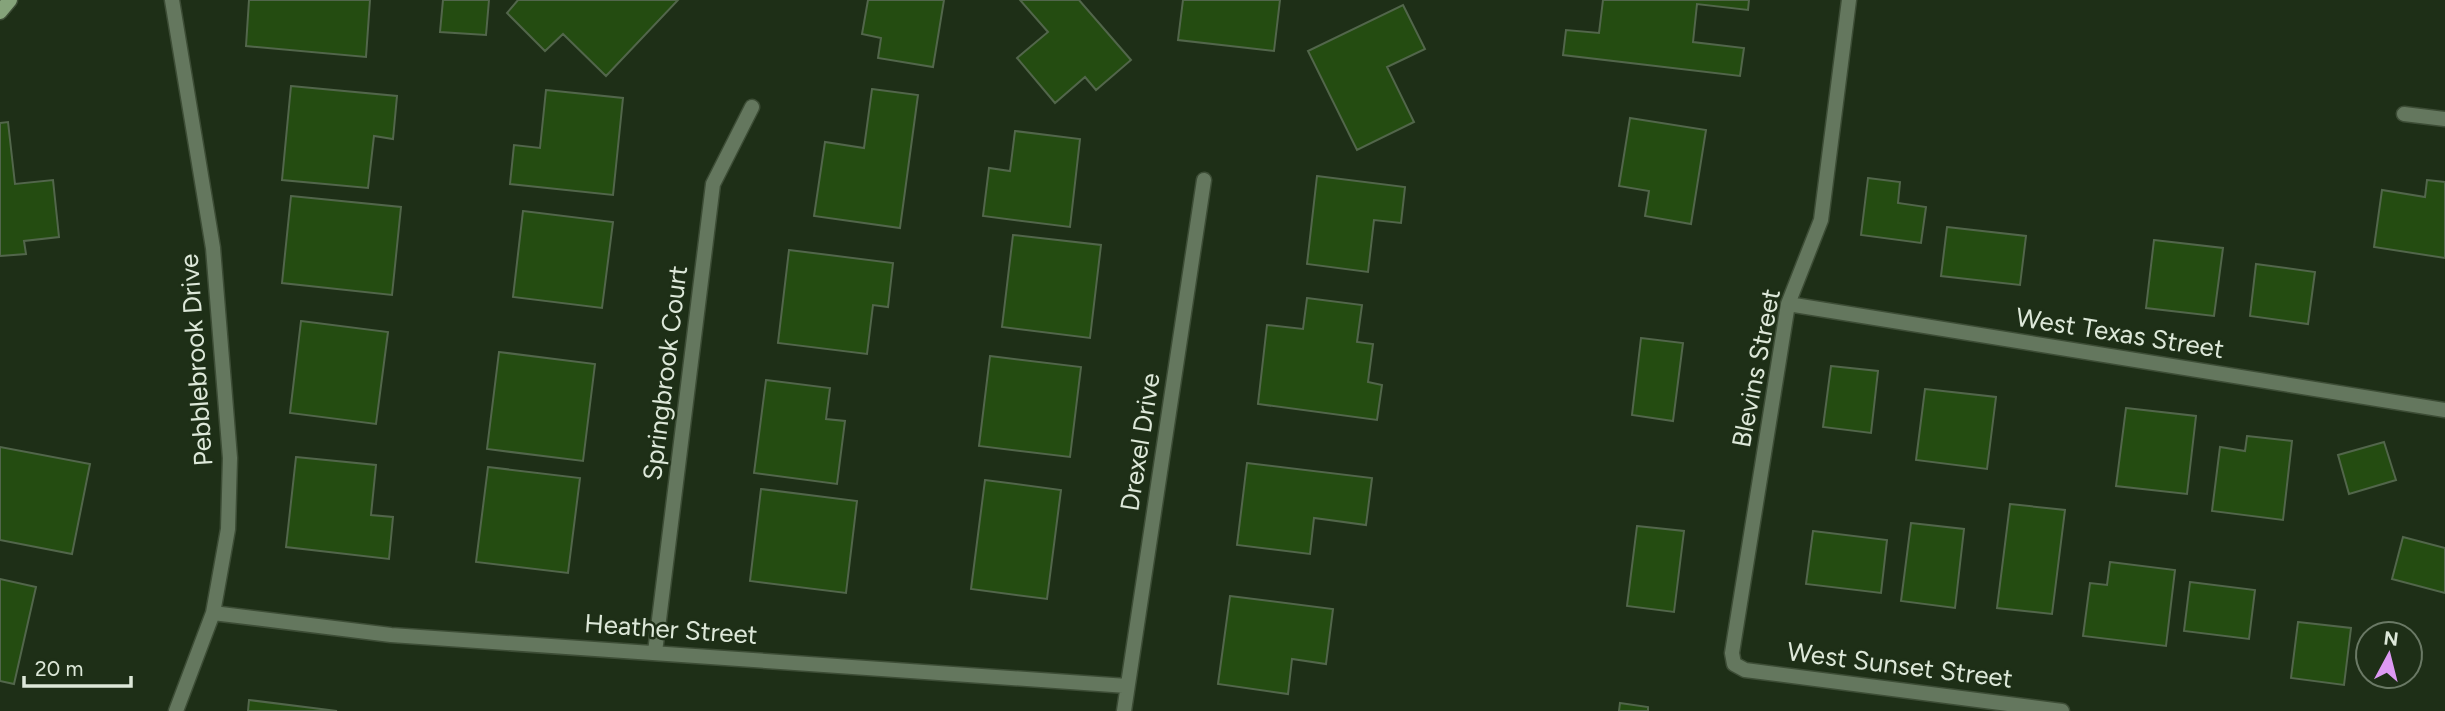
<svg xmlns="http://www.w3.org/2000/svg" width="2445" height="711" viewBox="0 0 2445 711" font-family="Figtree,sans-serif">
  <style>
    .building { fill: #244c11; stroke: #52664b; stroke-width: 2 }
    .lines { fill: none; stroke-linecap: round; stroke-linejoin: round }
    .lane-casing { stroke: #3d4d36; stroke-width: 17 }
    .street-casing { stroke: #3d4d36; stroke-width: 17 }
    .secondary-casing { stroke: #3d4d36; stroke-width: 17 }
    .lane { stroke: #64775e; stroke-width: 14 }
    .street { stroke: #64775e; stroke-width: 14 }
    .secondary { stroke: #85a37a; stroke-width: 14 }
    .labels { text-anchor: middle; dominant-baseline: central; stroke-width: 5; stroke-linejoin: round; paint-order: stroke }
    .street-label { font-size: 26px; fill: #dde8d9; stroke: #1e2f17 }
  </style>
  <rect width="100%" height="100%" fill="#1e2f17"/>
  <path class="building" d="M249,0h121l-4,57 -120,-11z
    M443,0h46l-3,35 -46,-3z
    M518,0h160l-72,76 -43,-42 -18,17 -38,-38z
    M868,0h76l-11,67 -55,-9 3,-20 -19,-4z
    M1020,0h59l52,60 -35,30 -11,-13 -30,26 -38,-45 31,-26z
    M1183,0h97l-6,51 -96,-11z
    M1603,0h146l-1,10 -51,-6 -4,38 51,6 -4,28 -177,-21 3,-25 33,3z
    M1403,5l22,44 -38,18 27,55 -57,28 -49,-99z
    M291,86l106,10 -4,43 -19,-3 -6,52 -86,-8z
    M872,89l46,6 -18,133 -86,-12 11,-74 39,6z
    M546,90l77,8 -10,97 -103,-11 4,-39 26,3z
    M1630,118l76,12 -15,94 -46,-8 4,-25 -30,-5z
    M8,122l7,62 38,-4 6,57 -35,4 2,13 -26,2v-133z
    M1015,131l65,8 -10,88 -87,-11 6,-48 21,3z
    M1317,176l88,11 -4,36 -27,-3 -6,52 -61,-8z
    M1868,178l32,4 -2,21 28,4 -5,36 -60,-8z
    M2427,180l18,2v76l-71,-11 8,-57 43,7z
    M291,196l110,11 -9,88 -110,-12z
    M523,211l90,11 -11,86 -89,-11z
    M1947,227l79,9 -6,49 -79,-9z
    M1013,235l88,10 -11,93 -88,-11z
    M2154,240l69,8 -9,68 -68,-8z
    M789,250l104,13 -5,44 -15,-2 -6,49 -89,-11z
    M2256,264l59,8 -7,52 -58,-8z
    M1307,298l55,7 -5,37 16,2 -5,38 14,3 -5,35 -119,-16 9,-79 36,4z
    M301,321l87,11 -12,92 -86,-11z
    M1641,338l42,5 -10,78 -41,-6z
    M499,352l96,12 -12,97 -96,-12z
    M990,356l91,11 -11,90 -91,-11z
    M1831,366l47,5 -7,62 -48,-6z
    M766,380l64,8 -4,31 19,2 -8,63 -83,-11z
    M1925,389l71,8 -9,72 -71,-9z
    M2126,408l70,8 -9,78 -71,-8z
    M2247,436l45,5 -9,79 -71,-9 8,-64 25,4z
    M2384,442l12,38 -47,14 -11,-39z
    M0,447l90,17 -18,90 -72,-14z
    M296,457l80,8 -5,50 22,2 -4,42 -103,-12z
    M1247,463l125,15 -6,47 -52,-7 -4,36 -73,-9z
    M488,467l92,11 -12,95 -92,-11z
    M985,480l76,10 -14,109 -76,-10z
    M761,489l96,12 -11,92 -96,-12z
    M2010,504l55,6 -13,104 -55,-6z
    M1911,523l53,6 -9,79 -54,-7z
    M1637,526l47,5 -10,81 -47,-6z
    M1813,531l74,9 -6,53 -75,-9z
    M2403,537l42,11v45l-53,-14z
    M2110,562l65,8 -9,76 -83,-10 7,-53 17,2z
    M0,579l36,8 -22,97 -14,-3z
    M2190,582l65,8 -6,49 -65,-8z
    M1230,596l103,13 -7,55 -34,-5 -4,35 -70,-10z
    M2298,622l53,6 -7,57 -53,-7z
    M249,700l88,11h-89z
    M1620,703l28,4v4h-29z"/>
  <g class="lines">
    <g class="lane-casing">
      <path id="lane" d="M2404,114l41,5"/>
    </g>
    <g class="street-casing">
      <path id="street" d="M172,0l41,248 17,210 -2,71 -15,84 -37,98
        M1849,0l-28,220 -33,84 -56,349 2,11 11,6 317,41
        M1788,304l657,106
        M213,613l178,22 736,51
        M655,652l58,-468 39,-77
        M1124,711l80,-531"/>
    </g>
    <g class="secondary-casing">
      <path id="secondary" d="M0,12l10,-12"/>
    </g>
    <use href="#lane" class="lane"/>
    <use href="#street" class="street"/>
    <use href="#secondary" class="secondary"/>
  </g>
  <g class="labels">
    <g class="street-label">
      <text transform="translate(2120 333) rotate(9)">West Texas Street</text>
      <text transform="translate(196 360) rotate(-94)">Pebblebrook Drive</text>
      <text transform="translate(1756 368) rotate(-79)">Blevins Street</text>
      <text transform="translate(665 373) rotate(-83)">Springbrook Court</text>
      <text transform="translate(1140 442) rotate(-81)">Drexel Drive</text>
      <text transform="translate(671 629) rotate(4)">Heather Street</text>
      <text transform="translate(1900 665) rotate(7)">West Sunset Street</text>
    </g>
  </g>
  <g transform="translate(2389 655) rotate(7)"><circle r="33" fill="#1e2f17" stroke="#6a7965" stroke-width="2"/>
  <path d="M0-5L12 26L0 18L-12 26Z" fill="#dd99f3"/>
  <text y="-10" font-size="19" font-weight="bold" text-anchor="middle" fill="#dde8d9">N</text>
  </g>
  <path d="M24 676v10h107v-10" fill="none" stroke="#dde8d9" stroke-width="3.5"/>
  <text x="35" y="676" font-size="21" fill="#dde8d9" stroke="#1e2f17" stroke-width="5" paint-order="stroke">20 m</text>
</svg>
